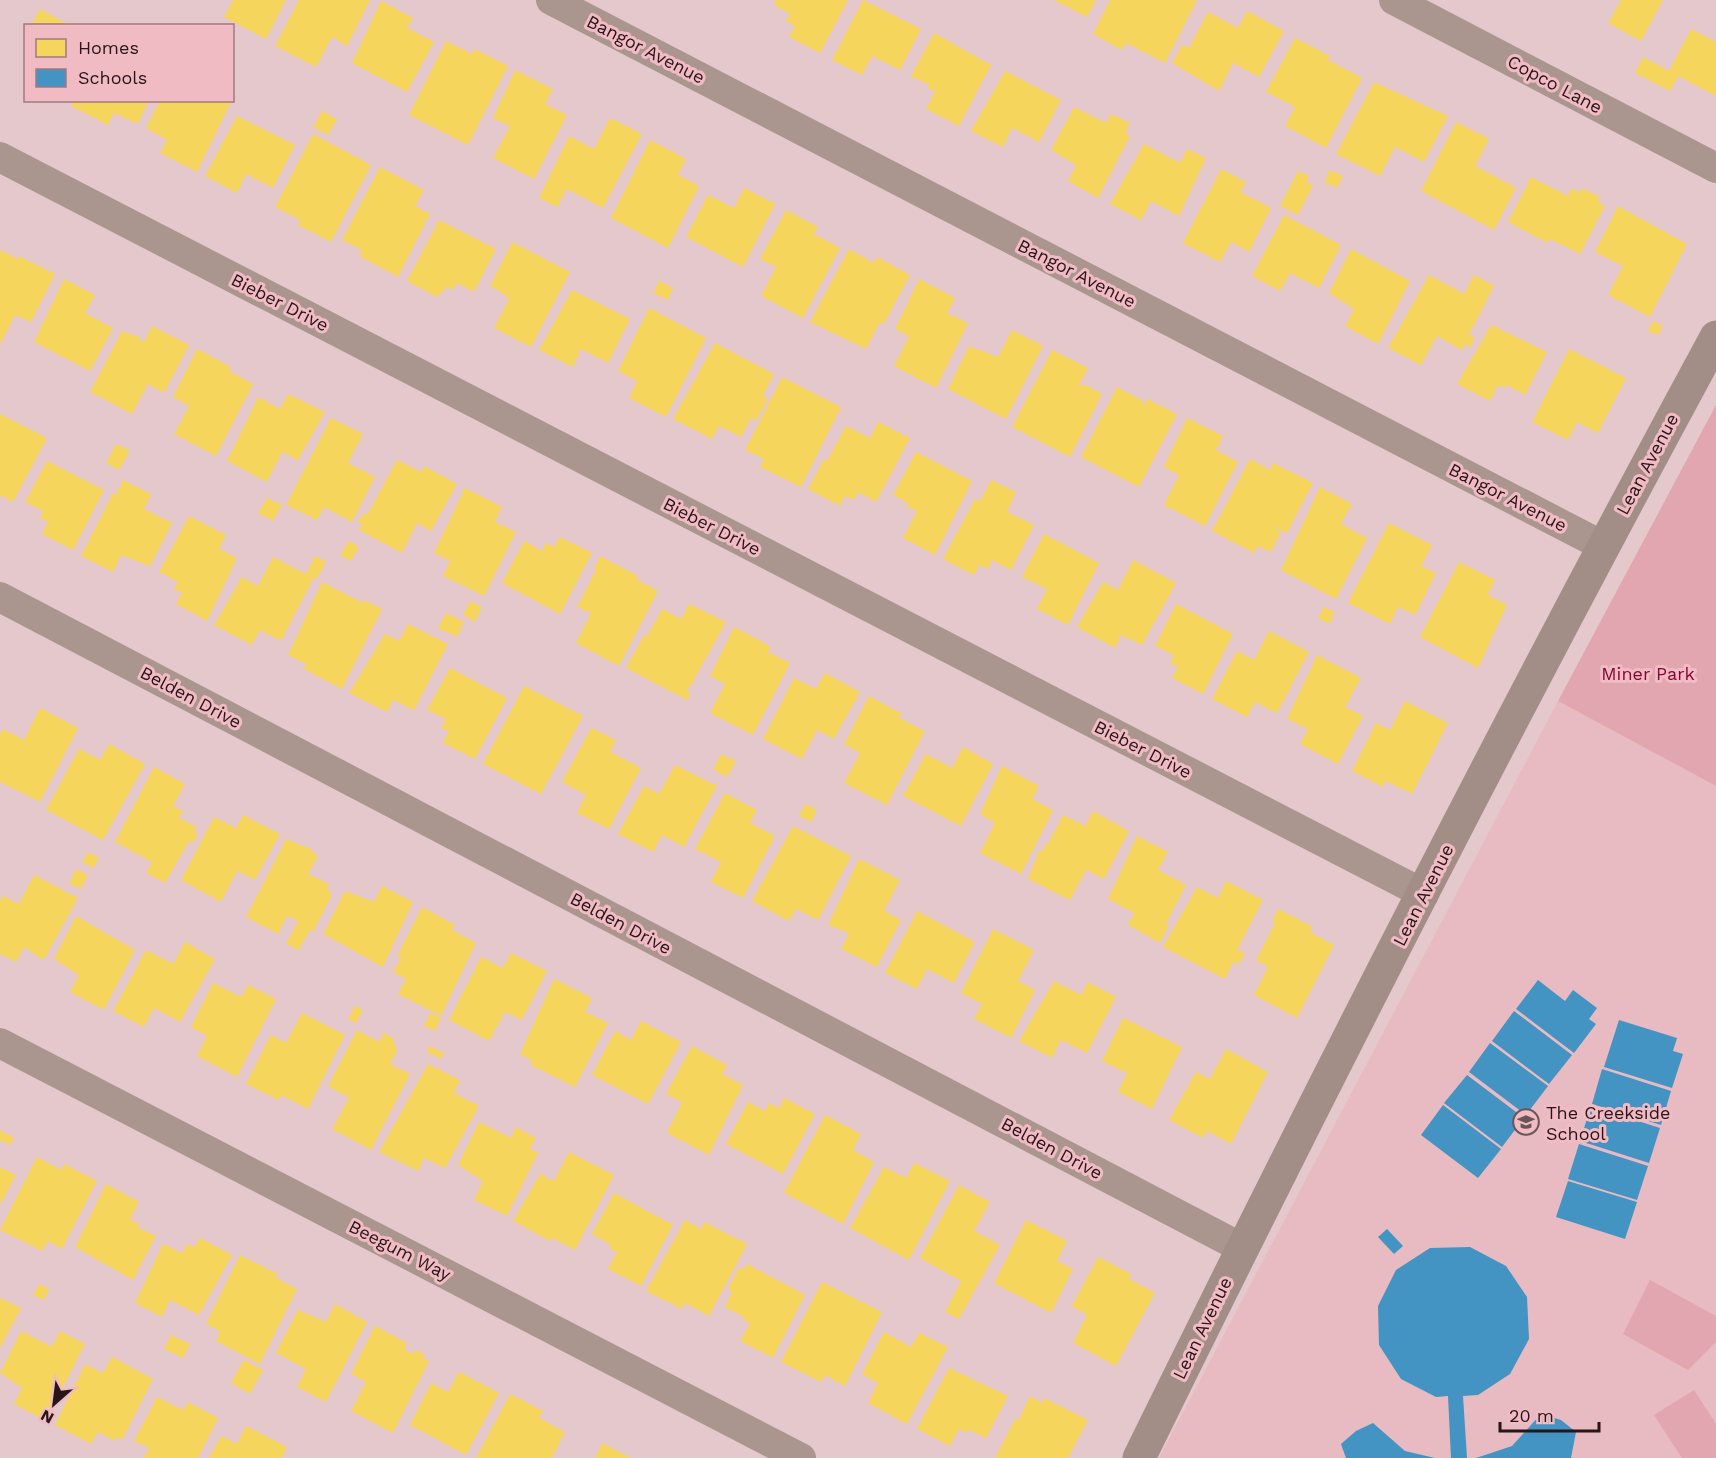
<svg xmlns="http://www.w3.org/2000/svg" width="1716" height="1458" viewBox="0 0 1716 1458" font-family="'Work Sans',sans-serif">
  <style>
    .built { fill: #e8bac1 }
    .green { fill: #e2a6b0 }
    .homes { fill: #f6d55c }
    .schools { fill: #4393c3 }
    .lines { fill: none; stroke-linecap: round; stroke-linejoin: round }
    .street { stroke: #ab968f; stroke-width: 30 }
    .secondary { stroke: #a38e87; stroke-width: 33 }
    .labels { text-anchor: middle; dominant-baseline: central; stroke-width: 6; stroke-linejoin: round; paint-order: stroke }
    .street-label { font-size: 18px; fill: #281518; stroke: #f1bbc3 }
    .park-label { font-size: 18px; fill: #850636; stroke: #f1bbc3 }
    .poi-label { font-size: 18px; fill: #281518; stroke: #f1bbc3; text-anchor: start }
  </style>
  <rect width="100%" height="100%" fill="#e4c8cb"/>
  <path class="built" d="M1558,701l158,85v672h-557z"/>
  <path class="green" d="M1716,405v381l-158,-85z
    M1650,1280l66,36v26l-28,28 -65,-36z
    M1694,1390l22,34v34h-34l-28,-43z"/>
  <path class="homes" d="M233,0h53l-20,39 -42,-22z
    M299,0h71l-23,46 -15,-9 -16,30 -41,-21z
    M776,0h72l-28,53 -31,-16 6,-11 -9,-5 4,-7 -16,-9z
    M863,0l58,29 -21,41 -28,-14 -10,19 -30,-15z
    M1054,0h42l-9,17z
    M1110,0h87l-32,63 -39,-20 -4,7 -29,-16z
    M1621,0h42l-22,41 -33,-18z
    M381,1l32,17 -6,10 27,14 -27,50 -55,-29z
    M40,9l31,17h-40z
    M1247,11l37,20 -25,46 -26,-14 -14,28 -47,-28 10,-18 7,3 19,-36 30,16z
    M1691,29l25,13v54l-38,-20 -8,15 -35,-18 8,-16 26,14z
    M934,33l57,32 -32,61 -33,-17 9,-17 -7,-4 1,-3 -18,-9z
    M1295,38l35,18 -2,4 34,18 -36,70 -41,-22 10,-19 -29,-15z
    M446,41l26,13 3,-5 33,17 -40,79 -59,-30z
    M515,70l38,19 -8,15 22,11 -33,64 -41,-21 17,-32 -17,-8z
    M1005,71l56,29 -22,42 -27,-14 -9,19 -32,-16z
    M1374,82l74,34 -24,46 -29,-15 -15,29 -44,-22z
    M73,100h76l-10,22 -4,1 -21,-10 -6,12 -37,-19z
    M160,100h72l-35,72 -37,-19 7,-13 -21,-12z
    M1074,107l32,16 5,-9 19,9 -5,10 5,3 -32,62 -30,-17 8,-16 -25,-15z
    M322,111l15,8 -9,16 -15,-8z
    M237,116l58,29 -22,43 -27,-14 -9,19 -32,-17z
    M610,118l32,16 -39,74 -36,-19 -10,18 -18,-9 30,-62 25,13z
    M1456,122l33,17 -14,27 41,22 -22,42 -73,-39z
    M313,134l58,31 -40,77 -33,-17 2,-5 -25,-13z
    M650,140l36,19 -8,16 21,11 -31,62 -57,-30z
    M1144,144l36,19 7,-14 19,9 -27,58 -28,-15 -10,19 -31,-16z
    M380,167l44,23 -9,16 15,8 -32,63 -39,-21 3,-6 -20,-10z
    M1221,169l25,13 -6,10 31,16 -22,44 -18,-10 -11,20 -37,-19z
    M1330,170l13,6 -6,12 -13,-6z
    M1298,171l11,5 -3,6 7,3 -15,30 -18,-9z
    M1531,177l37,19 3,-8 9,5 1,-5 19,9 -2,5 7,4 -25,48 -30,-15 -2,4 -40,-21z
    M744,188l31,16 -32,63 -57,-30 22,-42 26,13z
    M1618,206l69,38 -37,73 -42,-22 15,-29 -28,-14z
    M786,210l32,17 -4,7 26,14 -37,70 -42,-22 15,-29 -16,-8z
    M1284,215l57,30 -22,43 -29,-15 -10,18 -28,-15z
    M439,220l57,29 -22,43 -17,-9 -4,7 -6,-3 -10,10 -30,-16z
    M512,242l58,30 -39,75 -37,-19 15,-29 -4,-2 1,-2 -16,-9z
    M849,249l25,14 3,-6 33,18 -26,49 -4,-2 -14,27 -56,-27z
    M1351,249l59,32 -32,63 -33,-18 9,-17 -25,-16z
    M0,250l18,9 1,-3 36,18 -24,48 -16,-7 -15,30z
    M1429,275l35,19 10,-19 20,11 -25,49 6,3 -5,10 -5,-4 -3,6 -25,-14 -16,29 -33,-17z
    M64,279l31,16 -10,18 28,15 -23,43 -56,-29z
    M919,279l36,19 -8,15 21,10 -32,65 -42,-22 15,-30 -14,-7z
    M659,281l14,7 -5,12 -15,-7z
    M572,290l58,29 -22,44 -27,-14 -8,18 -34,-17z
    M649,308l57,30 -40,79 -37,-19 8,-17 -19,-10z
    M1653,321l10,5 -5,9 -10,-4z
    M1491,325l56,27 -22,43 -18,-10 -2,3 -7,-3 -8,16 -33,-17z
    M152,326l37,19 -25,48 -16,-9 -16,30 -42,-22 32,-61 19,7 -1,3 4,1z
    M1012,330l31,16 -37,73 -58,-30 21,-43 29,11z
    M715,343l59,31 -11,22 5,3 -12,22 -5,-3 -10,19 -22,-11 -7,13 -39,-20z
    M197,349l34,18 -2,4 24,13 -37,72 -42,-22 15,-28 -16,-9z
    M1569,349l57,29 -28,55 -21,-11 -9,18 -36,-18z
    M1052,350l36,18 -9,17 3,2 2,-3 18,10 -32,63 -58,-30z
    M782,377l59,30 -40,80 -41,-20 4,-8 -19,-9z
    M1117,387l26,14v7l4,-9 30,15 -38,73 -58,-30z
    M288,394l37,18 -27,48 -16,-8 -15,30 -40,-21 31,-64 22,12z
    M0,414l47,24 -34,64 -13,-7z
    M331,418l32,16 -15,29 27,14 -23,45 -28,-15 -7,13 -31,-15z
    M1187,418l36,18 -7,14 22,12 -33,64 -41,-21 15,-30 -15,-8z
    M878,422l32,16 -34,64 -18,-10 -4,8 -9,-4 -5,10 -32,-17 16,-30 3,2 19,-35 24,12z
    M116,444l14,7 -11,19 -13,-7z
    M916,452l56,29 -37,74 -32,-17 14,-27 -11,-5 2,-3 -15,-8z
    M1250,459l20,11 3,-7 40,20 -26,50 -17,-8 11,7 -10,20 -13,-6 -4,7 -42,-22z
    M397,460l24,12 3,-6 33,18 -26,47 -14,-8 -15,30 -43,-23 3,-5 -4,-3 5,-9 4,2z
    M47,461l57,29 -31,60 -31,-16 6,-12 -8,-4 3,-7 -18,-9z
    M123,480l28,14 -7,15 28,14 -22,43 -29,-11 -8,17 -32,-16 32,-63 3,2z
    M991,480l25,12 -9,20 27,13 -23,45 -19,-10 -4,9 -9,-4 -5,10 -31,-16 32,-60 5,2z
    M1320,487l32,17 -11,20 26,14 -31,61 -55,-29z
    M465,488l37,19 -7,15 21,10 -32,64 -41,-20 7,-15 -16,-8z
    M267,498l15,7 -9,16 -15,-8z
    M189,516l37,19 -7,14 18,9 -30,63 -31,-17 6,-11 -8,-4 4,-7 -19,-10z
    M1389,523l43,22 -11,21 15,7 -21,42 -17,-8 -8,17 -42,-21z
    M1044,534l55,29 -31,62 -31,-16 10,-20 -25,-12z
    M560,537l32,16 -32,61 -58,-31 22,-42 18,10 4,-8 8,4z
    M349,541l10,6 -8,14 -11,-6z
    M315,556l11,6 -9,17 -3,-2 -33,64 -21,-11 -8,15 -38,-20 28,-48 16,9 15,-29 33,17z
    M600,556l38,20 -2,3 22,12 -39,75 -43,-23 15,-30 -14,-6 19,-37 -2,-1z
    M1133,560l43,23 -34,62 -21,-10 -6,13 -38,-21 26,-45 15,8z
    M1459,562l36,18 -7,15 19,10 -29,63 -58,-31z
    M322,582l41,21 1,-3 18,9 -40,80 -38,-20 2,-5 -18,-9z
    M470,601l12,6 -7,15 -12,-7z
    M689,604l37,18 -39,70 4,2 -4,6 -61,-32 18,-33 3,1 15,-27 19,10z
    M1176,604l57,30 -30,60 -31,-16 6,-11 -8,-4 4,-8 -19,-9z
    M1324,607l11,5 -6,12 -11,-6z
    M446,613l18,9 -7,15 -19,-9z
    M408,624l40,20 -34,66 -21,-10 -6,12 -38,-19 36,-59 14,7z
    M734,627l36,19 -2,6 22,11 -37,72 -43,-22 15,-29 -15,-8z
    M1269,631l40,21 -32,61 -22,-11 -8,15 -35,-18 25,-48 17,9z
    M1317,655l44,23 -16,29 18,9 -25,48 -38,-20 8,-15 -21,-10z
    M450,668l57,30 -32,61 -32,-16 6,-12 -8,-3 5,-9 -19,-9z
    M825,673l35,19 -26,47 -17,-9 -15,29 -39,-20 31,-61 22,11z
    M524,686l59,30 -42,78 -58,-30z
    M869,696l33,18 -3,4 26,13 -38,74 -43,-22 16,-30 -16,-9z
    M1405,701l43,22 -36,71 -26,-13 -3,6 -31,-16 24,-48 14,7z
    M40,708l38,20 -38,74 -40,-20v-47l3,-6 21,11z
    M591,728l25,12 -6,12 31,16 -32,61 -32,-16 9,-18 -24,-13z
    M109,744l36,20 -42,76 -57,-30 33,-61 21,11z
    M963,747l30,17 -32,62 -58,-30 23,-42 26,14z
    M721,754l15,7 -9,16 -14,-8z
    M675,765l42,21 -33,61 -22,-12 -9,17 -35,-18 26,-48 15,8z
    M1002,766l37,20 -7,13 21,11 -32,64 -41,-21 15,-30 -15,-9z
    M154,767l31,17 -12,22 10,5 -4,7 18,9 -3,5 4,2 -5,9 -4,-2 -24,42 -19,-10 6,-11 -37,-20z
    M725,793l32,17 -7,13 25,13 -32,62 -32,-16 10,-20 -26,-13z
    M805,804l12,6 -6,12 -12,-6z
    M1093,811l36,20 -25,48 -18,-9 -16,30 -42,-21 11,-29 3,2 4,-9 2,1 15,-29 22,11z
    M243,815l37,19 -25,46 -18,-9 -16,31 -40,-22 33,-63 22,11z
    M793,826l58,30 -33,64 -22,-11 -7,12 -37,-20z
    M1137,836l31,16 -10,18 28,15 -20,39 3,2 -9,17 -32,-18 6,-12 -26,-14z
    M286,839l27,11 -1,2 6,4 -10,18 21,10 -2,4 5,7 -19,37 -3,-2 -11,20 -13,-6 12,-23 -11,-5 -9,18 -32,-17z
    M88,852l11,6 -6,10 -11,-6z
    M859,859l41,21 -16,31 17,9 -24,47 -36,-18 8,-16 -21,-8z
    M76,869l12,6 -7,14 -12,-6z
    M34,875l44,23 -33,60 -4,1 -17,-12 -8,15 -16,-8v-53l3,-5 16,8z
    M1226,881l37,19 -26,50 8,3 -6,11 -6,-2 -8,17 -62,-32 34,-60 21,11z
    M382,886l31,16 -30,65 -60,-33 22,-43 29,11z
    M422,907l33,18 -3,5 24,13 -35,73 -43,-22 8,-15 -13,-7 8,-14 -4,-2z
    M1278,909l35,18 -3,5 24,13 -37,73 -43,-23 14,-28 -12,-7 19,-37 -3,-2z
    M917,911l58,31 -21,41 -27,-14 -10,20 -32,-16z
    M76,916l59,34 -31,60 -34,-18 9,-17 -25,-16z
    M993,929l41,21 -16,31 17,9 -24,48 -37,-19 8,-15 -21,-11z
    M185,942l30,17 -35,63 -26,-14 -10,19 -31,-16 33,-61 27,14z
    M511,953l36,18 -25,49 -17,-8 -16,29 -40,-21 32,-63 22,11z
    M554,979l38,19 -7,14 23,11 -33,64 -44,-22 1,-4 -12,-7z
    M1054,981l27,14 7,-13 28,15 -29,56 -26,-13 -9,18 -33,-17z
    M213,983l28,14 7,-12 28,14 -39,78 -40,-21 10,-20 -16,-9z
    M355,1006l8,4 -7,13 -8,-4z
    M302,1013l43,22 -37,74 -27,-14 -2,5 -33,-16 25,-49 15,8z
    M430,1013l11,5 -6,13 -11,-5z
    M1123,1018l59,29 -30,62 -34,-17 9,-19 -25,-12z
    M641,1021l40,21 -33,62 -56,-29 23,-44 16,9z
    M357,1030l22,12 5,-9 9,5 4,13 -7,13 20,10 -39,76 -39,-21 17,-31 -21,-12z
    M429,1046l15,7 -3,6 -14,-7z
    M692,1046l35,19 -5,9 21,11 -34,70 -42,-22 15,-31 -16,-8z
    M1226,1049l42,23 -37,72 -24,-13 -4,7 -34,-18 27,-48 14,7z
    M428,1064l32,16 -6,13 25,13 -34,62 -21,-10 -6,13 -39,-19z
    M784,1098l31,16 -32,60 -57,-30 22,-42 17,9 4,-8 10,5z
    M825,1115l36,19 -8,16 21,12 -31,62 -59,-31z
    M479,1122l32,16 5,-11 20,11 -6,11 8,4 -31,63 -33,-16 9,-19 -25,-16z
    M0,1130l14,8 -4,7 -10,-5z
    M569,1152l45,23 -39,75 -23,-12 -2,3 -37,-20 27,-47 14,7z
    M37,1157l24,13 3,-6 33,17 -35,68 -14,-8 -6,10 -42,-21z
    M914,1163l36,18 -41,79 -59,-32 34,-61 22,11z
    M0,1167l16,8 -16,30z
    M106,1184l33,18 -9,17 9,5 -2,3 19,9 -23,44 -58,-33z
    M959,1185l31,17 -16,29 26,14 -41,74 -14,-7 16,-31 -41,-23z
    M614,1193l59,32 -32,61 -33,-17 9,-17 -8,-4 2,-3 -19,-11z
    M685,1220l16,9 3,-7 43,22 -38,72 -24,-13 -3,6 -36,-18z
    M1026,1220l41,21 -10,20 16,8 -22,44 -57,-30z
    M200,1238l32,17 -33,60 -29,-15 -8,17 -27,-14 28,-59 19,9 5,-9 7,3z
    M240,1255l38,19 -2,4 21,11 -37,75 -44,-23 4,-10 -14,-7z
    M1098,1257l33,17 -2,5 26,14 -39,73 -43,-23 14,-28 -15,-9z
    M747,1264l58,31 -32,63 -33,-17 10,-18 -7,-3 1,-3 -19,-10 7,-15 -4,-3 11,-22 5,3z
    M822,1282l60,30 -37,74 -20,-11 -4,7 -40,-20z
    M39,1284l10,5 -5,11 -11,-5z
    M0,1298l21,10 -21,40z
    M335,1304l32,18 -41,80 -29,-15 9,-18 -30,-16 22,-43 28,12z
    M375,1326l32,17 -3,6 9,5 2,-4 10,4 -2,5 6,2 -36,72 -42,-22 15,-29 -15,-8z
    M21,1331l31,16 8,-16 25,13 -39,77 -32,-17 8,-16 -22,-15z
    M884,1332l27,15 8,-14 29,14 -41,77 -39,-21 10,-20 -16,-9z
    M171,1335l19,9 -7,14 -19,-9z
    M112,1357l41,22 -31,61 -5,-3 -2,4 -17,-9 -7,12 -36,-19 30,-61 18,9z
    M244,1360l19,10 -13,24 -19,-11z
    M949,1368l59,28 -22,42 -17,-8 -2,3 -8,-4 -9,17 -33,-17z
    M459,1372l40,21 -33,62 -56,-30 21,-42 17,9z
    M510,1394l33,17 -4,7 26,14 -13,26h-76z
    M1030,1396l12,7 2,-5 44,22 -20,38h-73l20,-39 3,2z
    M157,1397l26,13 5,-8 30,16 -20,40h-54l5,-10 -15,-7z
    M246,1426l41,21 -5,11h-73l12,-22 16,8z
    M602,1443l29,15h-36z"/>
  <path class="schools" d="M1538,980l27,21 8,-11 24,18 -8,11 7,5 -22,29 -58,-44z
    M1514,1011l58,44 -23,29 -57,-43z
    M1619,1020l58,18 -4,13 10,3 -11,34 -68,-21z
    M1490,1043l58,43 -22,29 -57,-43z
    M1602,1069l69,22 -10,34 -69,-21z
    M1467,1075l57,43 -22,29 -58,-44z
    M1443,1105l58,44 -23,29 -57,-43z
    M1591,1106l69,22 -11,35 -69,-22z
    M1579,1144l69,22 -11,34 -69,-21z
    M1568,1181l69,21 -12,37 -69,-22z
    M1387,1229l16,17 -9,8 -16,-17z
    M1470,1247l36,19 21,31 2,42 -19,35 -32,21 -15,1 4,62h-16l-3,-62 -12,1 -35,-18 -22,-34 -1,-39 18,-36 34,-22z
    M1541,1414l20,6 15,12 -5,26h-95l36,-12z
    M1373,1423l32,28 30,7h-89l-5,-14 15,-13z"/>
  <g class="lines">
    <path class="street" d="M551,0l1052,546
      M1394,0l322,168
      M0,157l1424,737
      M0,597l1242,651
      M0,1043l801,415"/>
    <path class="secondary" d="M1139,1458c185,-377 377,-752 577,-1121"/>
  </g>
  <defs>
    <g id="school-ring" transform="scale(1.35)"><circle r="9.5" fill="#f1bbc3" stroke="#6a5457" stroke-width="1.5"/><path d="M0-5L7-2L0 1L-7-2ZM-4 1L0 2.5L4 1V4Q0 6-4 4Z" fill="#6a5457"/></g>
  </defs>
  <g fill-rule="evenodd">
    <use href="#school-ring" x="1526" y="1122"/>
  </g>
  <g class="labels">
    <g class="street-label">
      <text transform="translate(646 49) rotate(27)">Bangor Avenue</text>
      <text transform="translate(1555 84) rotate(28)">Copco Lane</text>
      <text transform="translate(1077 273) rotate(27)">Bangor Avenue</text>
      <text transform="translate(280 302) rotate(27)">Bieber Drive</text>
      <text transform="translate(1647 464) rotate(-62)">Lean Avenue</text>
      <text transform="translate(1508 497) rotate(27)">Bangor Avenue</text>
      <text transform="translate(712 526) rotate(27)">Bieber Drive</text>
      <text transform="translate(191 697) rotate(28)">Belden Drive</text>
      <text transform="translate(1143 749) rotate(27)">Bieber Drive</text>
      <text transform="translate(1423 895) rotate(-63)">Lean Avenue</text>
      <text transform="translate(621 923) rotate(28)">Belden Drive</text>
      <text transform="translate(1052 1148) rotate(28)">Belden Drive</text>
      <text transform="translate(400 1250) rotate(27)">Beegum Way</text>
      <text transform="translate(1202 1328) rotate(-64)">Lean Avenue</text>
    </g>
    <g class="park-label">
      <text x="1648" y="673">Miner Park</text>
    </g>
    <g class="poi-label">
      <text x="1546" y="1112">The Creekside<tspan x="1546" dy="21">School</tspan></text>
    </g>
  </g>
  <rect x="24" y="24" width="210" height="78" fill="#f1bbc3" stroke="#a1797f" stroke-width="1.5"/>
  <rect x="36" y="39" width="30" height="18" fill="#f6d55c" stroke="#a1797f" stroke-width="1.5"/>
  <text x="78" y="54" font-size="18" fill="#281518">Homes</text>
  <rect x="36" y="69" width="30" height="18" fill="#4393c3" stroke="#a1797f" stroke-width="1.5"/>
  <text x="78" y="84" font-size="18" fill="#281518">Schools</text>
  <g transform="translate(54 1404) rotate(208)" stroke="#f1bbc3" stroke-width="4.5" paint-order="stroke">
  <path d="M0-4.5L10 22L0 15L-10 22Z" fill="#281518"/>
  <text y="-9" font-size="16" font-weight="bold" text-anchor="middle" fill="#281518">N</text>
  </g>
  <path d="M1500 1422v9h99v-9" fill="none" stroke="#281518" stroke-width="3"/>
  <text x="1509" y="1422" font-size="18" fill="#281518" stroke="#f1bbc3" stroke-width="4.5" paint-order="stroke">20 m</text>
</svg>
